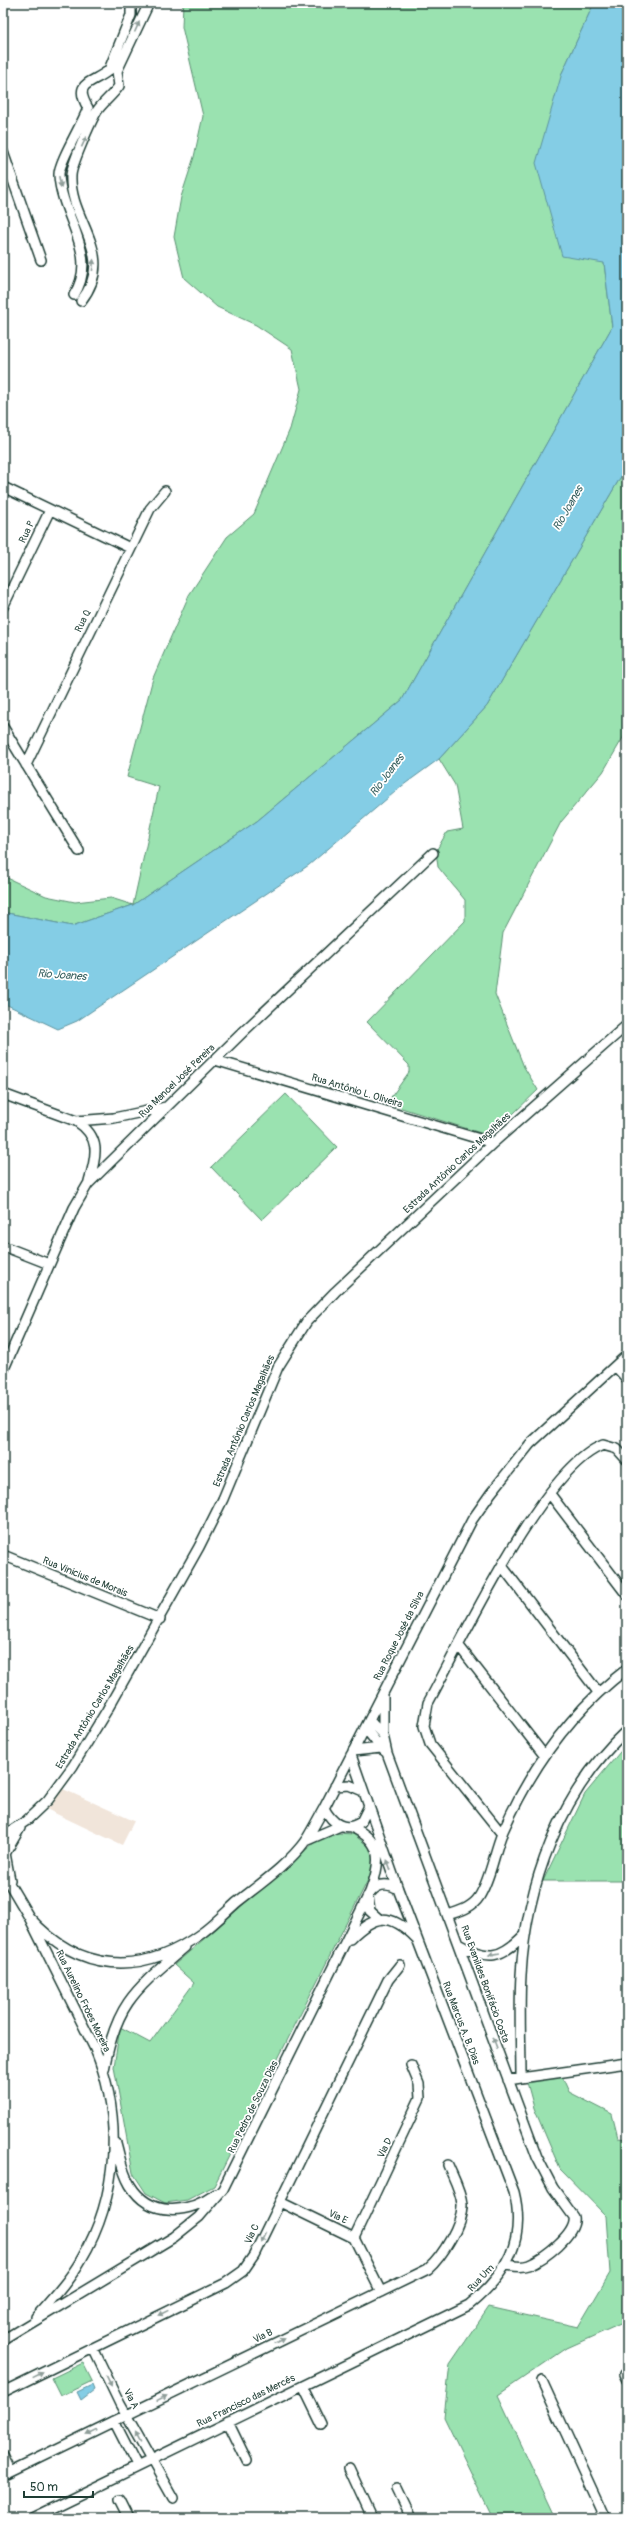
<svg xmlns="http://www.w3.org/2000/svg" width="630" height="2521" viewBox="0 0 630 2521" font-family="Pangolin,sans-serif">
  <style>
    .built { fill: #f1e5da }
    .green { fill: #9ae2b0; stroke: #5c9072 }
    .water { fill: #84cde5; stroke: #5c939e }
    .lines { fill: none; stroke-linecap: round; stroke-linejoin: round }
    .minor-casing { stroke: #1f3d34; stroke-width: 12 }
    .tertiary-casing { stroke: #1f3d34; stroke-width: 14 }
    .minor { stroke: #fff; stroke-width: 9 }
    .tertiary { stroke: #fff; stroke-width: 11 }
    .oneway { fill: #8f9e9a }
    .labels { text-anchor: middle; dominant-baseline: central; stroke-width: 3.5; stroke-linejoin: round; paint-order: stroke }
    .street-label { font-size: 10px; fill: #1f3d34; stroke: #fff }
    .water-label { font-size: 11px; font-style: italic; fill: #386160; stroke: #fff }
  </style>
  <rect width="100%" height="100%" fill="#fff"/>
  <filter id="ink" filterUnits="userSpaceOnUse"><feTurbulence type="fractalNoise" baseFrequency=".025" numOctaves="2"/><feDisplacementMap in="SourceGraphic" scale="8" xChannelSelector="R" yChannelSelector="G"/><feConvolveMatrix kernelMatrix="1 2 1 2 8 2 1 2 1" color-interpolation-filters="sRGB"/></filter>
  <g filter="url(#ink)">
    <path class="built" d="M63,1789l71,32 -12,24 -76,-36z"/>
    <path class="green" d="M183,3h411l-32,70 42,190 8,64 -210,373 -145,121 -124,84 -61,21 -65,-13 -4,-3v-34l43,20 29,6 36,-4 22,7 26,-118 -32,-10 26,-99 36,-83 38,-58 27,-23 36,-85 11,-40 -9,-40 -36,-24 -39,-18 -33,-29 -10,-41 7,-40 13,-40 9,-41 -21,-89z
      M627,466v265l-24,41 -42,50 -58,111 -8,61 29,73 14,23 -48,46 -98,-31 -3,-5 20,-28v-7l-42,-43 98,-101v-21l-27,-33 -2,-16 11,-19 16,-3 -8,-44 -16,-26 48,-53z
      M286,1094l51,53 -75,73 -51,-53z
      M625,1746l2,135h-84l42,-87z
      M337,1833l16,1 19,15 1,21 -159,316 -27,14 -22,3 -19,-10 -13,-20 -19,-106 6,-40 30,16 44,-60 -20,-18 142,-124 8,-6z
      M561,2074l8,18 43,22 6,24 9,1v182l-60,27 -69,47 58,123h-63l-49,-101 6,-53 39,-57 89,20 32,-54 -4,-57 -46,-47 -26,-61 -9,-33z
      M83,2363l9,18 -31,15 -9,-18z"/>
    <path class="water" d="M594,3h33v463l-140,240 -48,53 -37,27 -93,79 -232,156 -19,8 -55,-26v-93l4,3 65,13 61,-21 124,-84 145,-121 210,-373 -8,-64 -42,-7 -26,-93 26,-90z
      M92,2385l2,5 -13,10 -4,-8z"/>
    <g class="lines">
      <g class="minor-casing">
        <path id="minor" d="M3,152l38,108
          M74,295c26,-41 -13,-78 -15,-120 -1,-12 24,-52 29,-67 -16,-27 5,-24 21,-38l22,-55v-12
          M81,301c37,-47 -12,-80 -10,-125 0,-10 20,-55 26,-65 6,-9 16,-16 22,-25l-2,-15 32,-68
          M3,487l127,61
          M3,607l47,-97
          M3,727l76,124
          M26,765l124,-256 15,-18
          M215,1060l278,83
          M3,1094l73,27 38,-3 52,-11
          M76,1121c25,16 21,34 13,60
          M3,1246l46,18
          M615,1366l12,13
          M3,1371l71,-163 14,-24 155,-152 190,-179
          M550,1494l77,101
          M3,1555l157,64
          M502,1566l96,126
          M459,1646l85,109
          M383,1693v42l4,18 150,404 16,31 21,29c3,17 -30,42 -45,48 -8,3 -15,1 -22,0
          M369,1720l14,15
          M365,1728l16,20
          M353,1751l28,-3 6,5
          M335,1786l14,-1 14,6
          M324,1808c8,15 20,25 37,14l7,-14
          M502,1834l-72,-90 -6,-18 4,-23c33,-60 114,-235 175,-258l14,4 10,11
          M3,1836l23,-15 22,-21 25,-34 34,-56 92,-163 24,-48 55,-132 29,-46 28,-29 158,-149 134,-118
          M305,1841l35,-15
          M6,1852l14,-24
          M5,1853l5,27
          M3,1873l26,44 66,132c28,67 24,147 -14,211 -12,21 -29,39 -45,57
          M371,1892c8,-9 17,-9 27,-3
          M368,1897l2,14 9,8
          M448,1915c11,-4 24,-7 31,-18 12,-19 15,-45 24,-66 28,-63 68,-120 124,-162
          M29,1917c50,56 113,60 173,16 12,-9 23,-20 34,-30 24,-19 52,-38 70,-63 6,-10 12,-21 18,-32l148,-288 19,-27 39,-49 97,-89
          M350,1939c25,-25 40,-27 66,-1
          M458,1944c30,17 43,15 67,-10
          M104,2070c12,-67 31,-80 81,-123
          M521,2078l106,-15
          M508,2080l13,-2c0,-34 -2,-69 0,-103 5,-90 39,-183 106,-245
          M116,2143c4,14 6,29 14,42 20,33 58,29 86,9
          M280,2202l74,36 27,54
          M354,2238l66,-140 -1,-14 -8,-19
          M3,2340l171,-103 25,-20 24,-28 147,-297c11,-29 14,-51 -19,-65
          M93,2348l27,56 53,94
          M624,2374l3,6
          M542,2381l63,137
          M303,2386l19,39
          M3,2392l223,-109 17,-12 11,-16 134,-275 12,-15
          M114,2421l23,45
          M228,2422l19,39
          M3,2455l8,16
          M349,2468l23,50
          M3,2475l425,-206c14,-12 35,-46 34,-65 -1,-13 -9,-27 -14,-39
          M397,2489l14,29
          M120,2500l9,18
          M32,2518l437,-213c38,-31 57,-64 45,-113l-116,-303 -47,-134"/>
      </g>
      <g class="tertiary-casing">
        <path id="tertiary" d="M3,1842l3,6 -3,9"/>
      </g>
      <use href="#minor" class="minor"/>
      <use href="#tertiary" class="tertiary"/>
    </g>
    <defs><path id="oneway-solid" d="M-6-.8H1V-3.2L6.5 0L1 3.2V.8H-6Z"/></defs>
    <g class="oneway">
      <use href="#oneway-solid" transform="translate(137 27) rotate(-66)"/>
      <use href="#oneway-solid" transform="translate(84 142) rotate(-65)"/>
      <use href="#oneway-solid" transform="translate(60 182) rotate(79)"/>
      <use href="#oneway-solid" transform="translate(93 265) rotate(-84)"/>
      <use href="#oneway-solid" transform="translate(389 1865) rotate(-110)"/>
      <use href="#oneway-solid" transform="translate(494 1954) rotate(170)"/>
      <use href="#oneway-solid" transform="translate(495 2043) rotate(-111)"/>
      <use href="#oneway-solid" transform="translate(263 2237) rotate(116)"/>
      <use href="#oneway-solid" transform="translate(163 2313) rotate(154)"/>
      <use href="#oneway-solid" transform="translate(279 2341) rotate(-26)"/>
      <use href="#oneway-solid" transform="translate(38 2375) rotate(-26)"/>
      <use href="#oneway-solid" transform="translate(109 2381) rotate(64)"/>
      <use href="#oneway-solid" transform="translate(162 2398) rotate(-26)"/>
      <use href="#oneway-solid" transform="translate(91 2432) rotate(154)"/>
      <use href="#oneway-solid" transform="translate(138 2437) rotate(-118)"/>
    </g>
  </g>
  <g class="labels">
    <g class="street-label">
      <text transform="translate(27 532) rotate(-64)">Rua P</text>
      <text transform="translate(83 621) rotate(-64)">Rua Q</text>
      <text transform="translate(177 1081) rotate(-44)">Rua Manoel José Pereira</text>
      <text transform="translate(357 1091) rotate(17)">Rua Antônio L. Oliveira</text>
      <text transform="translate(457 1163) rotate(-43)">Estrada Antônio Carlos Magalhães</text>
      <text transform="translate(244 1421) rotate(-67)">Estrada Antônio Carlos Magalhães</text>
      <text transform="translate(85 1577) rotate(22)">Rua Vinicius de Morais</text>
      <text transform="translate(399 1636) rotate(-63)">Rua Roque José da Silva</text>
      <text transform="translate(95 1707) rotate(-59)">Estrada Antônio Carlos Magalhães</text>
      <text transform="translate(485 1984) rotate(70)">Rua Evanildes Bonifácio Costa</text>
      <text transform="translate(83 2001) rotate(64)">Rua Aurelino Fróes Moreira</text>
      <text transform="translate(461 2023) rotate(69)">Rua Marcus A. B. Dias</text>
      <text transform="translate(253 2107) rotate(-64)">Rua Pedro de Souza Dias</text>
      <text transform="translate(385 2148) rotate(-64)">Via D</text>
      <text transform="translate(338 2217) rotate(25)">Via E</text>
      <text transform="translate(252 2234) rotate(-64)">Via C</text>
      <text transform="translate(481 2278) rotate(-47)">Rua Um</text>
      <text transform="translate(263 2336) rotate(-26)">Via B</text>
      <text transform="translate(131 2399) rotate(62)">Via A</text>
      <text transform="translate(246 2401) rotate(-26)">Rua Francisco das Mercês</text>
    </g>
    <g class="water-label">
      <text transform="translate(568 508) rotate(-60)">Rio Joanes</text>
      <text transform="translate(387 775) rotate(-53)">Rio Joanes</text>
      <text transform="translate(62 975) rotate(4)">Rio Joanes</text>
    </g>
  </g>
  <rect width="630" height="2521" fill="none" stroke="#fff" stroke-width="16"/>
  <rect x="8" y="8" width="614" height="2505" fill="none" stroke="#1f3d34" stroke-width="1.5" filter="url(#ink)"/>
  <path d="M24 2491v6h69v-6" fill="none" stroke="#1f3d34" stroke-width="2"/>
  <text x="30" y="2491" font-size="12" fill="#1f3d34" stroke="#ffffff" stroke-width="3" paint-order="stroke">50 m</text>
</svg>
